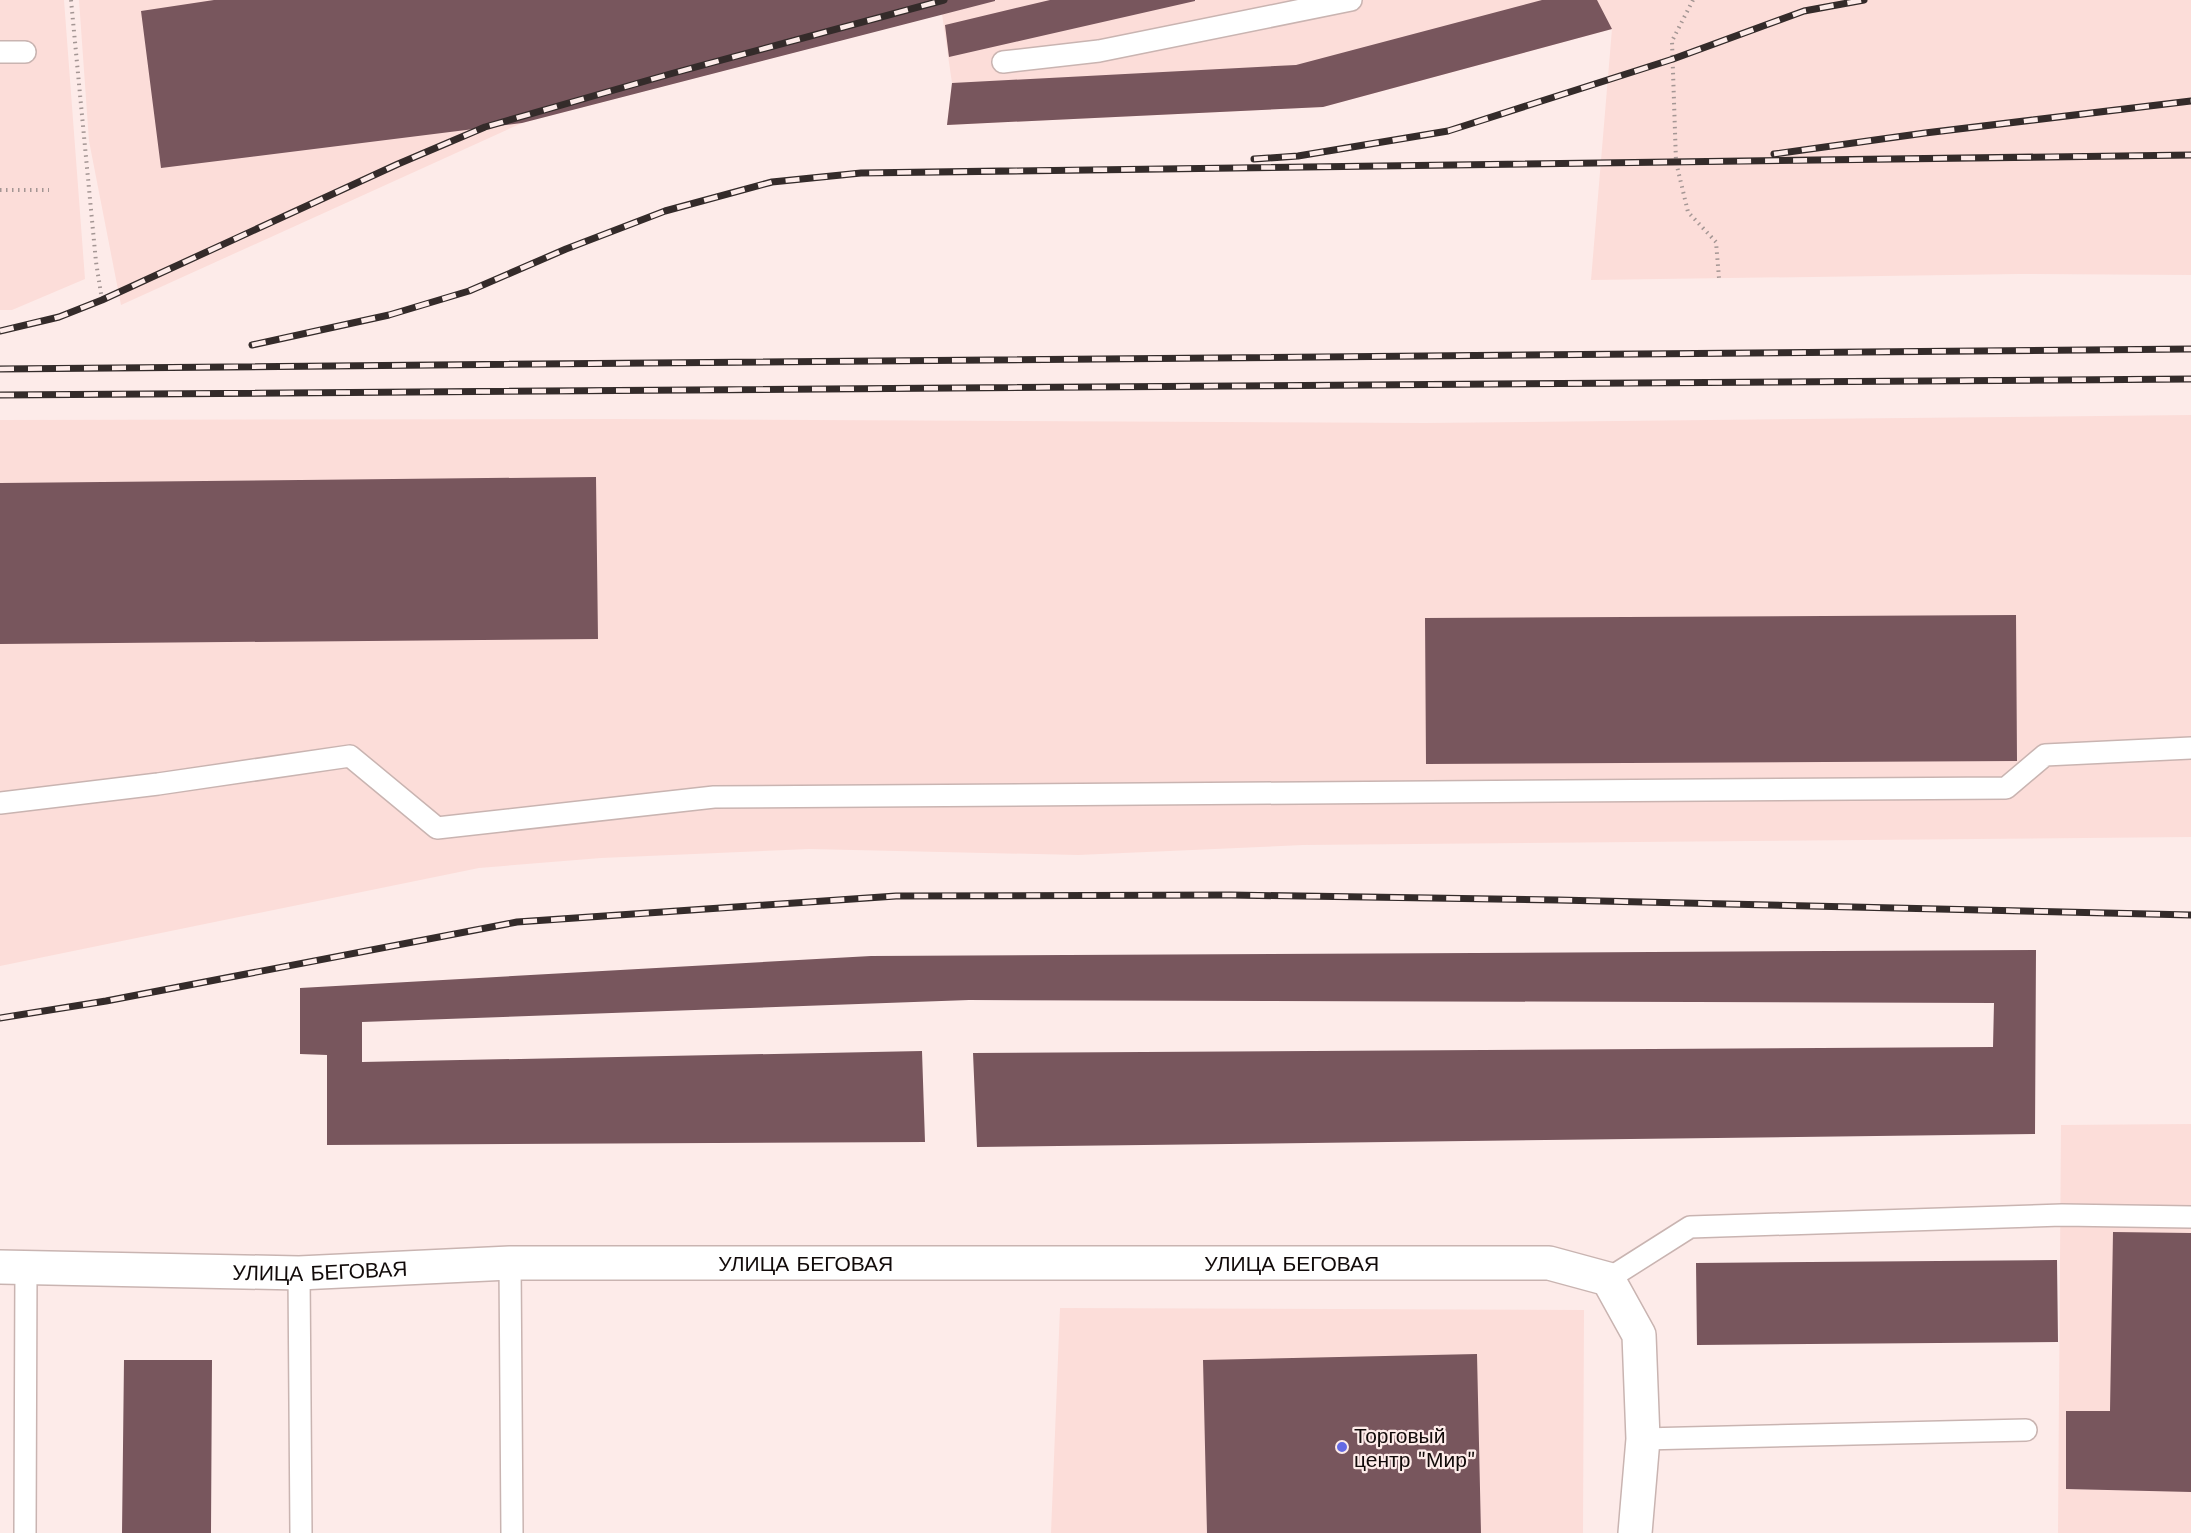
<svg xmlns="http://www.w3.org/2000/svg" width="2191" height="1533" viewBox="0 0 2191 1533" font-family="'Work Sans',sans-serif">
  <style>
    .built { fill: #fcddd9 }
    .building { fill: #78565d }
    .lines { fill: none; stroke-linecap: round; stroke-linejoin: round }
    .service-casing { stroke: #c9b4b1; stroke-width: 24 }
    .minor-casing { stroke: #c9b4b1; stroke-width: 36 }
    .path { stroke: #a49694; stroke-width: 4; stroke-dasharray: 1.5 4.5; stroke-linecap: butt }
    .service { stroke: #fff; stroke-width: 21 }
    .minor { stroke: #fff; stroke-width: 33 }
    .rail-casing { stroke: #342b2a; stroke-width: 7 }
    .rail { stroke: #fdebe9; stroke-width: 4.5; stroke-dasharray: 14; stroke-linecap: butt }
    .poi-dot { fill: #646ae3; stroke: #fdebe9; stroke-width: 2 }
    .labels { text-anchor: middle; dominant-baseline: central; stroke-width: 4.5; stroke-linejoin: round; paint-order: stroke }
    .street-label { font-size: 21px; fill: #110a09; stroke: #fdebe9 }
    .poi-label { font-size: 21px; fill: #110a09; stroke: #fdebe9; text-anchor: start }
  </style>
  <rect width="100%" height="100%" fill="#fdebe9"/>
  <path class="built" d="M0,0h64l21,279 -73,31h-12z
    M79,0h2112v275l-172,-1 -428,6 21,-251 -289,78 -376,18 5,-42 -10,-69 -420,109 -401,182 -32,-164z
    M2191,415v422l-888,8 -225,10 -269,-6 -208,9 -122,10 -479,98v-546l615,-1 810,4z
    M2191,1124v409h-133l3,-408z
    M1060,1308l524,2 -1,223h-532z"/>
  <path class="building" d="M214,0h781v1l-473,122 -361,45 -20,-157z
    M1050,0h145v1l-246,56 -4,-32z
    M1542,0h55l15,29 -289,78 -376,18 5,-42 344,-18z
    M596,477l2,162 -598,5v-161z
    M2016,615l1,146 -591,3 -1,-146z
    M2036,950l-1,184 -1058,13 -4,-94 1020,-6 1,-44 -1025,-3 -607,22v40l560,-11 3,91 -598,3v-90l-27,-1v-66l571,-32z
    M2113,1232l78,1v259l-125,-3v-78h44z
    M2057,1260l1,82 -361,3 -1,-82z
    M1477,1354l4,179h-274l-4,-173z
    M124,1360h88l-1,173h-89z"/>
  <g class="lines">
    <g class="service-casing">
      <path id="service" d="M0,52h25
        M1003,62l96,-11 252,-51
        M0,803l158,-19 192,-28 87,72 277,-31 1292,-9 39,-33 146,-7
        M510,1263l2,270
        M299,1273l2,260
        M1608,1279l82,-52 372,-12 129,2
        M1643,1439l383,-9
        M25,1533l1,-266"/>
    </g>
    <g class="minor-casing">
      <g id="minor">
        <path id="s1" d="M0,1267l299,6 211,-10h1039l59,16 31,56 4,104 -8,94"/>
      </g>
    </g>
    <path class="path" d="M71,0l25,262 6,38
      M1693,0l-21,41 4,121 12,50 28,30 3,36
      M0,190h49"/>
    <use href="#service" class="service"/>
    <use href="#minor" class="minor"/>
    <g class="rail-casing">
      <path id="rail" d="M1774,154l151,-21 266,-32
        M1254,159l44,-3 150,-25 225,-72 131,-48 60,-11
        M0,331l59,-14 43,-17 296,-136 87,-37 185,-53 274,-74
        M252,345l137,-30 80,-24 97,-42 99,-38 107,-29 89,-9 1330,-18
        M0,369l2191,-20
        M0,395l2191,-16
        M0,1018l106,-17 411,-79 379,-26 335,-1 327,5 633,15"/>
    </g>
    <use href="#rail" class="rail"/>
  </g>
  <circle class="poi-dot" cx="1342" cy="1447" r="6"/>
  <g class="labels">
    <g class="street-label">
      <text stroke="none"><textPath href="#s1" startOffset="806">УЛИЦА БЕГОВАЯ</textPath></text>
      <text stroke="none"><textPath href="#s1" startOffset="1292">УЛИЦА БЕГОВАЯ</textPath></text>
      <text stroke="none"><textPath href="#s1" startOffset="320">УЛИЦА БЕГОВАЯ</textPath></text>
    </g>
    <g class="poi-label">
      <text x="1354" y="1435">Торговый<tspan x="1354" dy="24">центр "Мир"</tspan></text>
    </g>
  </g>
</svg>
